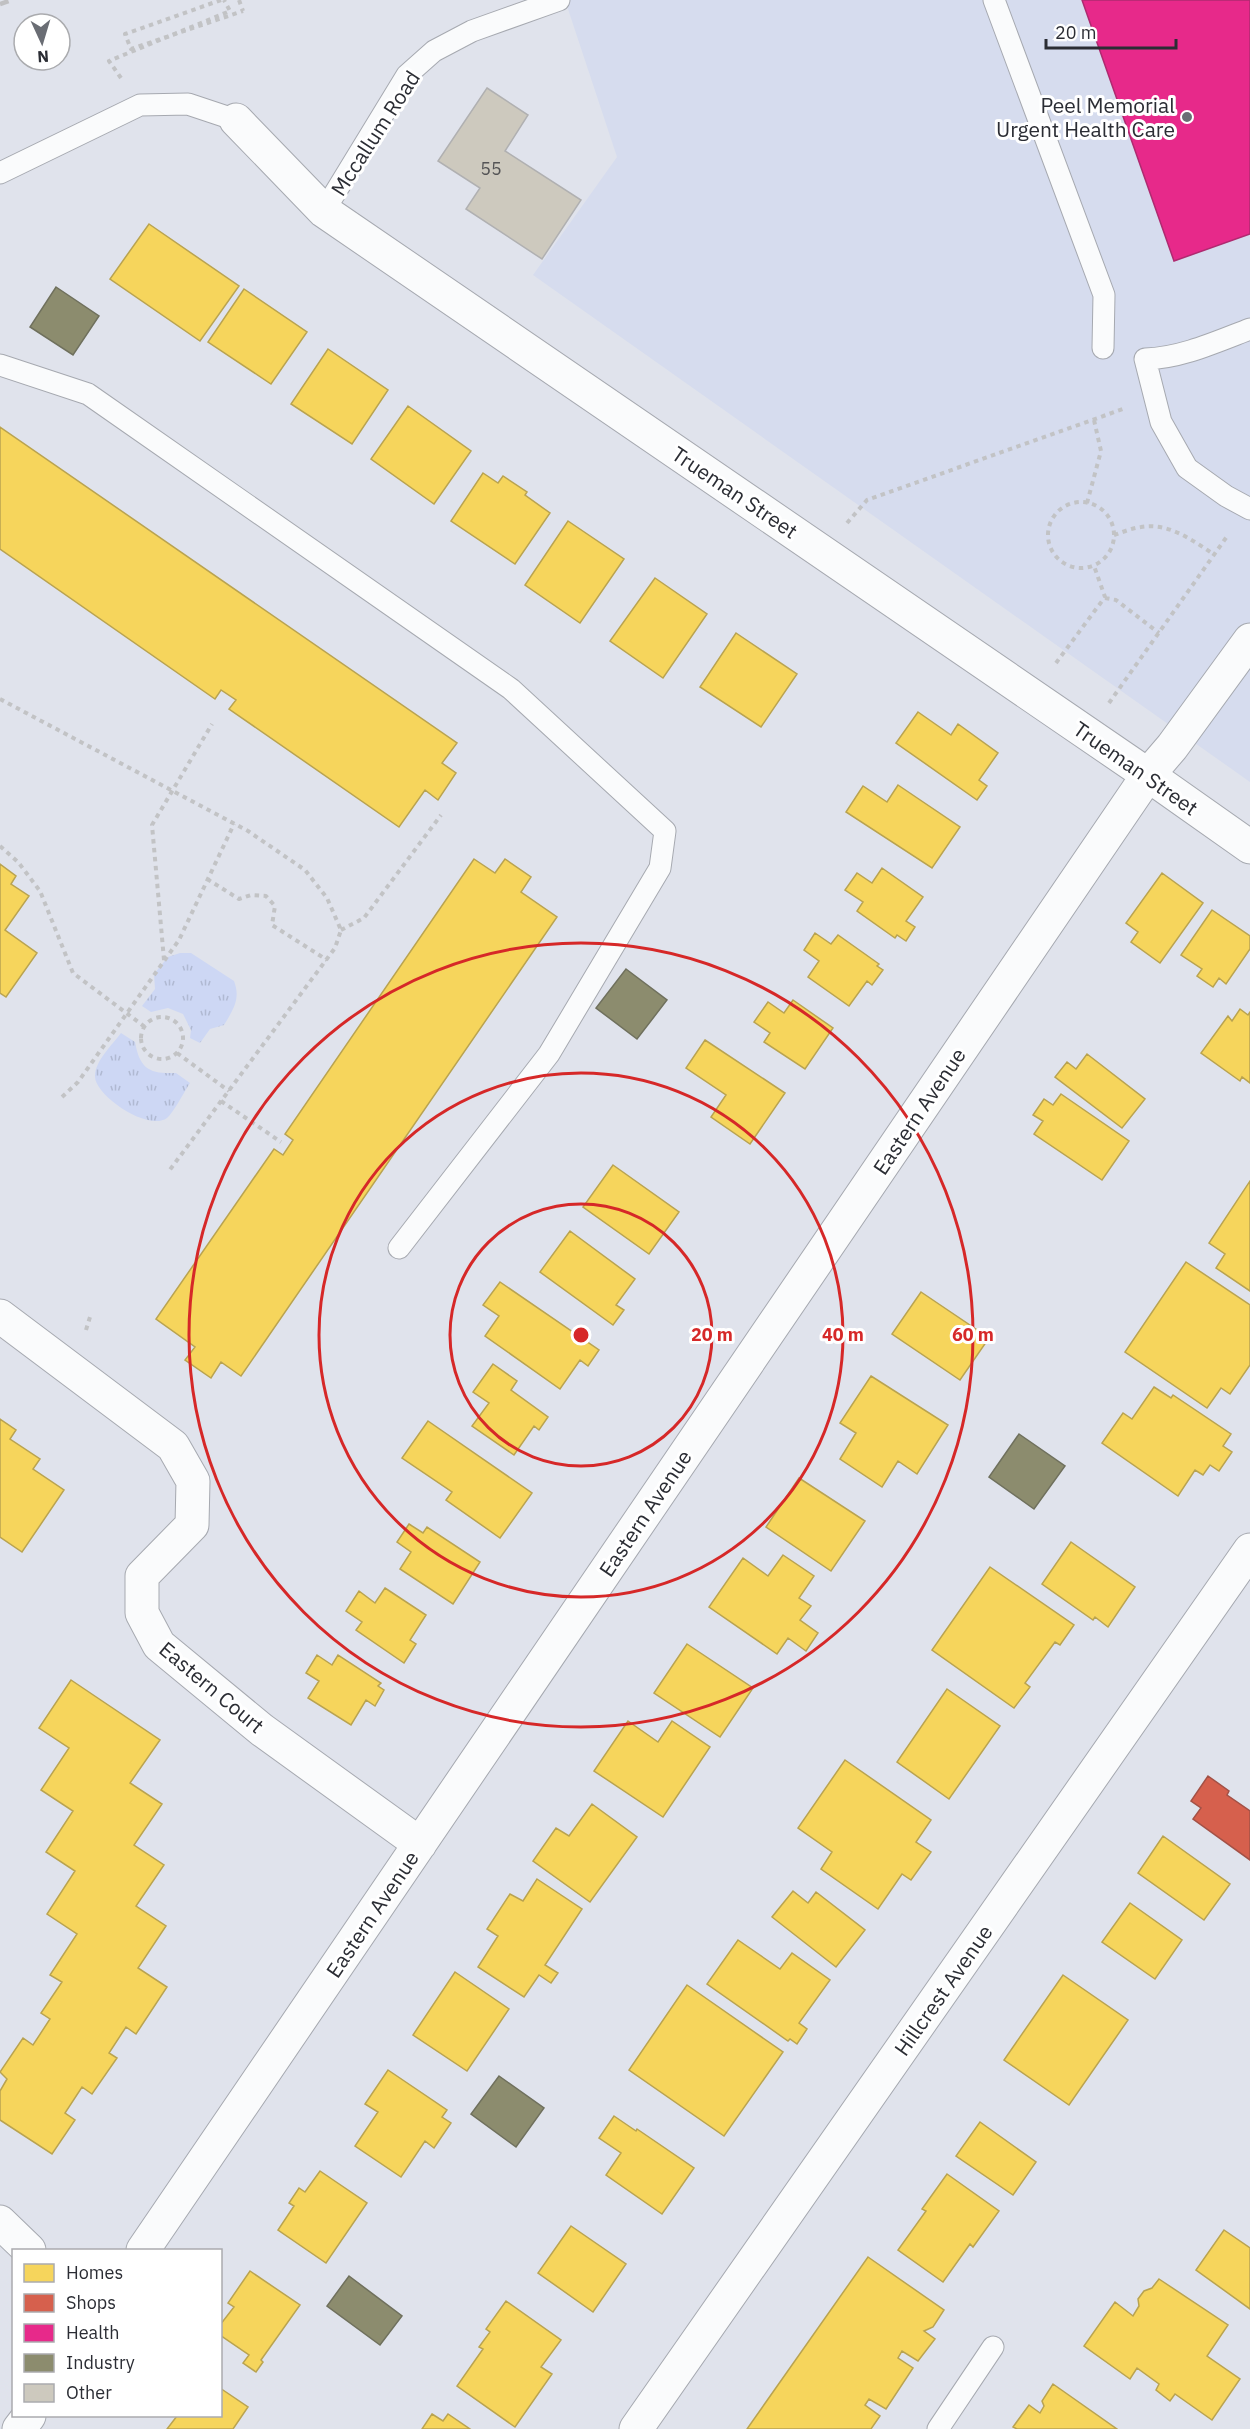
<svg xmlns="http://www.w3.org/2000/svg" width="1250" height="2429" viewBox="0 0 1250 2429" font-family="'IBM Plex Sans',sans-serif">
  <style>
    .built { fill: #d6dcee }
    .grass { fill: url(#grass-tufts) }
    .homes { fill: #f6d55c; stroke: #b9a350; stroke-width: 1.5 }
    .shops { fill: #d6604d; stroke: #a35146; stroke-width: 1.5 }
    .health { fill: #e7298a; stroke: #af2a70; stroke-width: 1.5 }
    .industry { fill: #8c8c6e; stroke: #6f705d; stroke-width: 1.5 }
    .building { fill: #cdc9be; stroke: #b0b0b1; stroke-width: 1.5 }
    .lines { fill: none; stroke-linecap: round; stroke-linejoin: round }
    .lane-casing { stroke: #a6a9b0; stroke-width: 23 }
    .street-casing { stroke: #a6a9b0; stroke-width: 35 }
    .path { stroke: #c2c3c5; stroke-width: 4; stroke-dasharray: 4.5 4.5; stroke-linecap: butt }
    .lane { stroke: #fafbfc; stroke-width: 21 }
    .street { stroke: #fafbfc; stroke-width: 33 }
    .rail { stroke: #c0c0c2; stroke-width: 4.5; stroke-dasharray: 9 4.5; stroke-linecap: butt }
    .path-bridge { stroke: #c2c3c5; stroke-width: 4; stroke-dasharray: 4.5 4.5; stroke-linecap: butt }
    .ring { fill: none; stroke: #d62828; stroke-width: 3 }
    .poi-dot { fill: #6a6d74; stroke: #fff; stroke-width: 2 }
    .labels { text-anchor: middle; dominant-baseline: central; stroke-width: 6; stroke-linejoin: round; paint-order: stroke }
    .number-label { font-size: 18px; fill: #545456 }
    .poi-label { font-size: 21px; fill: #2b2d34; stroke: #fff; text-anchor: end }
    .street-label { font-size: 21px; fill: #2b2d34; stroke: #fff }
    .centre { fill: #d62828; stroke: #fff; stroke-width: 3 }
    .ring-label { font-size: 18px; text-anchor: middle; font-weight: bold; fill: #d62828; stroke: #fff; stroke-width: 6; stroke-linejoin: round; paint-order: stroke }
  </style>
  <defs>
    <pattern id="grass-tufts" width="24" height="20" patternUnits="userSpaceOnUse" patternTransform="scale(1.5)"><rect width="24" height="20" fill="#cdd7f4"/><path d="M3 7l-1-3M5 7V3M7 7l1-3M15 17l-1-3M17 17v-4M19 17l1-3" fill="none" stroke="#b0b9d2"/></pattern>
  </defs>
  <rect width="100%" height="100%" fill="#e0e3ec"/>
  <path class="built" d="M565,0h685v782l-717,-507 84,-118z"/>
  <path class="grass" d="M180,953h11l43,28c7,18 -1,29 -10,44l-14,4 -10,14 -10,-5 1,-8 -8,-16 -15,-6 -17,4 -9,-6 13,-17 -1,-15 14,-17z
    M121,1033l14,9c5,27 14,32 41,31l14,10c-6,9 -16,29 -23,35 -19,14 -73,-23 -72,-42 0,-15 17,-31 26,-43z"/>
  <path class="homes" d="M149,224l90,62 -39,55 -90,-62z
    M244,289l63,43 -36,52 -63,-42z
    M328,349l60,41 -36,54 -61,-40z
    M408,406l63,45 -37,53 -63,-45z
    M0,427l457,316 -15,20 14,10 -18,27 -13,-10 -26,37 -170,-118 7,-9 -15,-10 -6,9 -215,-150z
    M483,473l15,10 5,-7 24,16 -2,3 25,18 -35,51 -64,-43z
    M568,521l56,38 -44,64 -55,-38z
    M655,578l52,36 -44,64 -53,-37z
    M736,633l61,41 -36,53 -61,-40z
    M918,712l33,23 7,-11 40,29 -19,27 8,6 -10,14 -81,-57z
    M898,785l62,42 -28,41 -86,-56 17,-26 24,16z
    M474,859l21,14 10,-14 26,18 -10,15 36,25 -316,459 -20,-14 -10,16 -26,-18 10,-13 -39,-28 118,-170 9,6 10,-15 -8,-6z
    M0,864l16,12 -5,8 18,12 -24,34 32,23 -31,44 -6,-4z
    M882,868l41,29 -17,24 9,6 -9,14 -9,-6 -2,3 -38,-27 6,-9 -18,-12 12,-17 15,10z
    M1162,873l41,30 -43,60 -29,-21 7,-10 -12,-9z
    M1212,910l38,26v13l-24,35 -7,-6 -6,9 -16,-11 5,-7 -21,-14z
    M815,933l16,11 7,-9 41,29 -2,2 6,4 -11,15 -5,-4 -18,25 -41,-29 11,-16 -15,-11z
    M793,1000l40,28 -28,41 -41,-27 6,-9 -16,-11 14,-20 16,11z
    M1240,1009l8,6 2,-3v71l-8,-6 -2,4 -39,-28 27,-37 4,5z
    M705,1040l80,53 -35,51 -39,-27 15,-22 -40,-27z
    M1087,1054l58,45 -23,29 -67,-51 12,-15 9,7z
    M1061,1094l68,47 -27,39 -68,-46 9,-13 -10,-6 11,-16 9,6z
    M613,1165l66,47 -30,42 -66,-47z
    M1250,1181v110l-34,-23 9,-14 -16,-11z
    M570,1231l65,48 -19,26 8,5 -11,15 -73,-53z
    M1186,1262l64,43v60l-20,29 -9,-6 -14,20 -82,-56z
    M500,1282l99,68 -11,16 -8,-6 -20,29 -75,-53 14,-20 -16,-11z
    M921,1292l68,46 -29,42 -68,-46z
    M493,1364l24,17 -6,9 37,27 -9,13 -5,-4 -20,29 -42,-29 17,-23 -16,-11z
    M871,1376l77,49 -31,49 -19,-13 -16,26 -42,-28 16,-26 -16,-10z
    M1154,1387l17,11 2,-3 58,39 -8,12 9,6 -13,19 -9,-6 -7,10 -8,-5 -17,26 -76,-53 21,-30 9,6z
    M0,1419l16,11 -6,9 30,20 -7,10 31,21 -42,62 -22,-15z
    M428,1421l104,72 -32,45 -54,-38 6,-8 -50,-34z
    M799,1478l66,43 -34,50 -65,-44z
    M409,1524l14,9 4,-6 53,35 -27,42 -53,-35 11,-17 -14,-10z
    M1071,1542l64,45 -27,40 -13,-10 -2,3 -51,-36z
    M783,1555l31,21 -15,22 12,8 -11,14 18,13 -12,18 -18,-13 -11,16 -68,-47 34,-49 25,18z
    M990,1567l84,58 -14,20 -5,-3 -30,41 5,4 -16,21 -82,-58z
    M385,1588l41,27 -16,25 6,4 -12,19 -48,-33 6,-8 -16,-11 13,-20 16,12z
    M687,1644l66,44 -33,49 -66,-44z
    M317,1655l15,10 6,-10 43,28 -3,3 6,4 -9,16 -9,-6 -15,25 -43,-27 11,-17 -13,-8z
    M71,1680l89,60 -30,43 32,21 -28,41 30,20 -28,41 30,20 -28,42 29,19 -31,47 -10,-7 -17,26 8,5 -25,36 -10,-7 -17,26 10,7 -23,34 -52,-34v-29l7,-12 -7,-7 23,-34 10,7 17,-26 -9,-6 21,-31 -12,-7 27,-41 -30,-20 28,-43 -29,-19 27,-41 -32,-21 28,-42 -30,-20z
    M947,1689l53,37 -51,73 -52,-37z
    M628,1721l30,21 14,-21 38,26 -47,70 -69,-46z
    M845,1760l86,60 -15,22 15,10 -20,28 -9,-6 -24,35 -57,-40 11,-17 -34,-24z
    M592,1804l45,33 -47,65 -57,-41 23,-33 13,8z
    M1163,1836l67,48 -26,36 -66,-47z
    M537,1879l45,30 -37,56 13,8 -7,10 -12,-8 -15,22 -46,-30 20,-31 -11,-7 23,-35 13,7z
    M793,1891l15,12 8,-11 49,38 -29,37 -64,-50z
    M1130,1903l52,37 -27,39 -53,-37z
    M738,1940l42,29 12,-16 38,27 -31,43 8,6 -10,15 -7,-5 -2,2 -81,-57z
    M455,1972l54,37 -42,62 -54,-36z
    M1063,1975l65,45 -59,85 -65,-45z
    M687,1985l96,67 -59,84 -95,-66z
    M388,2070l59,40 -5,7 9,6 -17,25 -9,-7 -24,36 -46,-31 23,-34 -13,-8z
    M614,2116l22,15 1,-2 57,39 -32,46 -56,-39 15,-22 -22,-15z
    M980,2122l56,40 -23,33 -57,-39z
    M320,2171l47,32 -41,60 -48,-33 16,-24 -5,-3 10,-15 6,4z
    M947,2174l52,37 -26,36 -3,-3 -27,38 -45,-32 28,-39 -4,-2z
    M571,2226l55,38 -33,48 -55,-39z
    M1224,2230l26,18v61l-54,-39z
    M868,2257l76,53 -11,17 -9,4 11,8 -17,22 -16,-10 -4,7 15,10 -27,41 -17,-10 -4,6 15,11 -9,13h-124z
    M250,2271l50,34 -39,55 2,2 -7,10 -13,-9 6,-8 -29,-20v-10l14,-18 -6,-4z
    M1159,2279l69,46 -21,31 33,23 -28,41 -37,-26 -5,7 -14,-11 3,-6 -22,-16 -7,11 -46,-33 31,-44 18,14 6,-10 -1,-7 6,-8 8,-3z
    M506,2301l55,39 -20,27 11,7 -37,53 -58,-41 26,-37 -4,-2 11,-15 -4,-3z
    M1053,2384l64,45h-100l-4,-2 16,-22 11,8 4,-7 -2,-5z
    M220,2388l28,19 -15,22h-66l10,-13h43z
    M432,2414l11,7 5,-7 22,15h-48z"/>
  <path class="shops" d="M1208,1776l21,15 -2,4 23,16v49l-57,-41 8,-11 -10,-7z"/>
  <path class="health" d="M1082,0h168v234l-76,27z"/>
  <path class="industry" d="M56,287l43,29 -26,39 -43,-28z
    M626,969l41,31 -30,39 -41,-31z
    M1019,1434l46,32 -31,43 -45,-32z
    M499,2076l45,32 -28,39 -45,-33z
    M349,2276l53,40 -22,29 -53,-39z"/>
  <path class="building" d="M487,88l41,27 -23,36 76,49 -39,59 -76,-50 14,-21 -42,-27z"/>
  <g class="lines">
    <g class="lane-casing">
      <path id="lane" d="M994,0l110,295 -1,53
        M0,173l140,-68 48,-1 48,16
        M324,211l83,-136 27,-24 38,-20 87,-31
        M1250,329c-34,13 -69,29 -105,30l16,63 26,46 39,28 24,13
        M0,365l88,29 423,295 154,142 -5,37 -111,186 -150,194
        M938,2429l55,-82"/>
    </g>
    <g class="street-casing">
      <path id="street" d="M236,120l88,91 824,564 102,72
        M0,1316l173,130 20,35 -1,44 -50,51v37l17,32 103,85 158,114
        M0,2222l29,28
        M143,2250l1005,-1475 24,-28 78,-107
        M19,2429l10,-13
        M636,2429l614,-879"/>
    </g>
    <path class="path" d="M239,0l4,11
      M121,78l-12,-17 121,-50 -6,-11
      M1048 535a33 33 0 1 1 66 0a33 33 0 1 1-66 0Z
      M1087,503l14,-52 -7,-31
      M847,523l20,-23 256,-91
      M1114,535c9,-3 18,-7 27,-8 28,-5 52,14 74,28
      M1105,598l11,2 43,33
      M1056,663l49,-66 -11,-31
      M0,699l248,132 57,39 22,28 14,32 -6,18 -166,223
      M1109,703l119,-168
      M0,846l18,16 22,29 33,82 72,54
      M207,879l32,20 12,-4 15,1 9,10 -3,19 55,35
      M341,930l23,-12 77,-103
      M164,960l-12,-135 60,-101
      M141 1038a21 21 0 1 1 42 0a21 21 0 1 1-42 0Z
      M177,1053l52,38
      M62,1097l16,-15 101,-142 55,-116
      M221,1101l60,41
      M86,1330l4,-13"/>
    <use href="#lane" class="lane"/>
    <use href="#street" class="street"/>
    <path class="rail" d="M0,4l12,-4"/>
    <path class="path-bridge" d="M221,0l-96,34 6,15 112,-38"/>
  </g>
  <g class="ring">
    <circle cx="581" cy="1335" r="131"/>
    <circle cx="581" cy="1335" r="262"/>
    <circle cx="581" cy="1335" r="392"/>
  </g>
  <circle class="poi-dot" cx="1187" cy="117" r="6"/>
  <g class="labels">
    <g class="number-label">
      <text x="491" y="168">55</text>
    </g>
    <g class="poi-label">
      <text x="1175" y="105">Peel Memorial<tspan x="1175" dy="24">Urgent Health Care</tspan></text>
    </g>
    <g class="street-label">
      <text transform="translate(375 133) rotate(-57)">Mccallum Road</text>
      <text transform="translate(735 492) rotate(34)">Trueman Street</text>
      <text transform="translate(1136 768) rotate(35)">Trueman Street</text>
      <text transform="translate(919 1111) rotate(-56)">Eastern Avenue</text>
      <text transform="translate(645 1513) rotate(-56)">Eastern Avenue</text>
      <text transform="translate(212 1687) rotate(40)">Eastern Court</text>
      <text transform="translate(372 1914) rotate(-56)">Eastern Avenue</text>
      <text transform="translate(943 1990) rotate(-55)">Hillcrest Avenue</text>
    </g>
  </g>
  <circle cx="581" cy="1335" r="9" class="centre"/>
  <g class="ring-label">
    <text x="712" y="1341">20 m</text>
    <text x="843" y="1341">40 m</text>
    <text x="973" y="1341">60 m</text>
  </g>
  <rect x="12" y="2249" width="210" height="168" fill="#ffffff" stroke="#aaabae" stroke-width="1.5"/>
  <rect x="24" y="2264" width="30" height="18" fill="#f6d55c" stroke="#aaabae" stroke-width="1.5"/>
  <text x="66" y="2279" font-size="18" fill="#2b2d34">Homes</text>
  <rect x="24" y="2294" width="30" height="18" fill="#d6604d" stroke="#aaabae" stroke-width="1.5"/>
  <text x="66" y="2309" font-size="18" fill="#2b2d34">Shops</text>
  <rect x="24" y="2324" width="30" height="18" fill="#e7298a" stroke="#aaabae" stroke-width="1.5"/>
  <text x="66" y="2339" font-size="18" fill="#2b2d34">Health</text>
  <rect x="24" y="2354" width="30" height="18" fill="#8c8c6e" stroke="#aaabae" stroke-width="1.5"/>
  <text x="66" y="2369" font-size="18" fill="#2b2d34">Industry</text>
  <rect x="24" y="2384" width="30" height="18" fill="#cdc9be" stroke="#aaabae" stroke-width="1.5"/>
  <text x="66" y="2399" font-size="18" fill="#2b2d34">Other</text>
  <g transform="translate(42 42) rotate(176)"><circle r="28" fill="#ffffff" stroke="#aaabae" stroke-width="1.5"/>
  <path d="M0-4.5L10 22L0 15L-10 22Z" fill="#6a6d74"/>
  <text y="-9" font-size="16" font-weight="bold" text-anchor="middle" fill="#2b2d34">N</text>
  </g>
  <path d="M1046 39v9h130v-9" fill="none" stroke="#2b2d34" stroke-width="3"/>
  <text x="1055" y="39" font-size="18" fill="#2b2d34" stroke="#ffffff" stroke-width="4.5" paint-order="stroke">20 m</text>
</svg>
